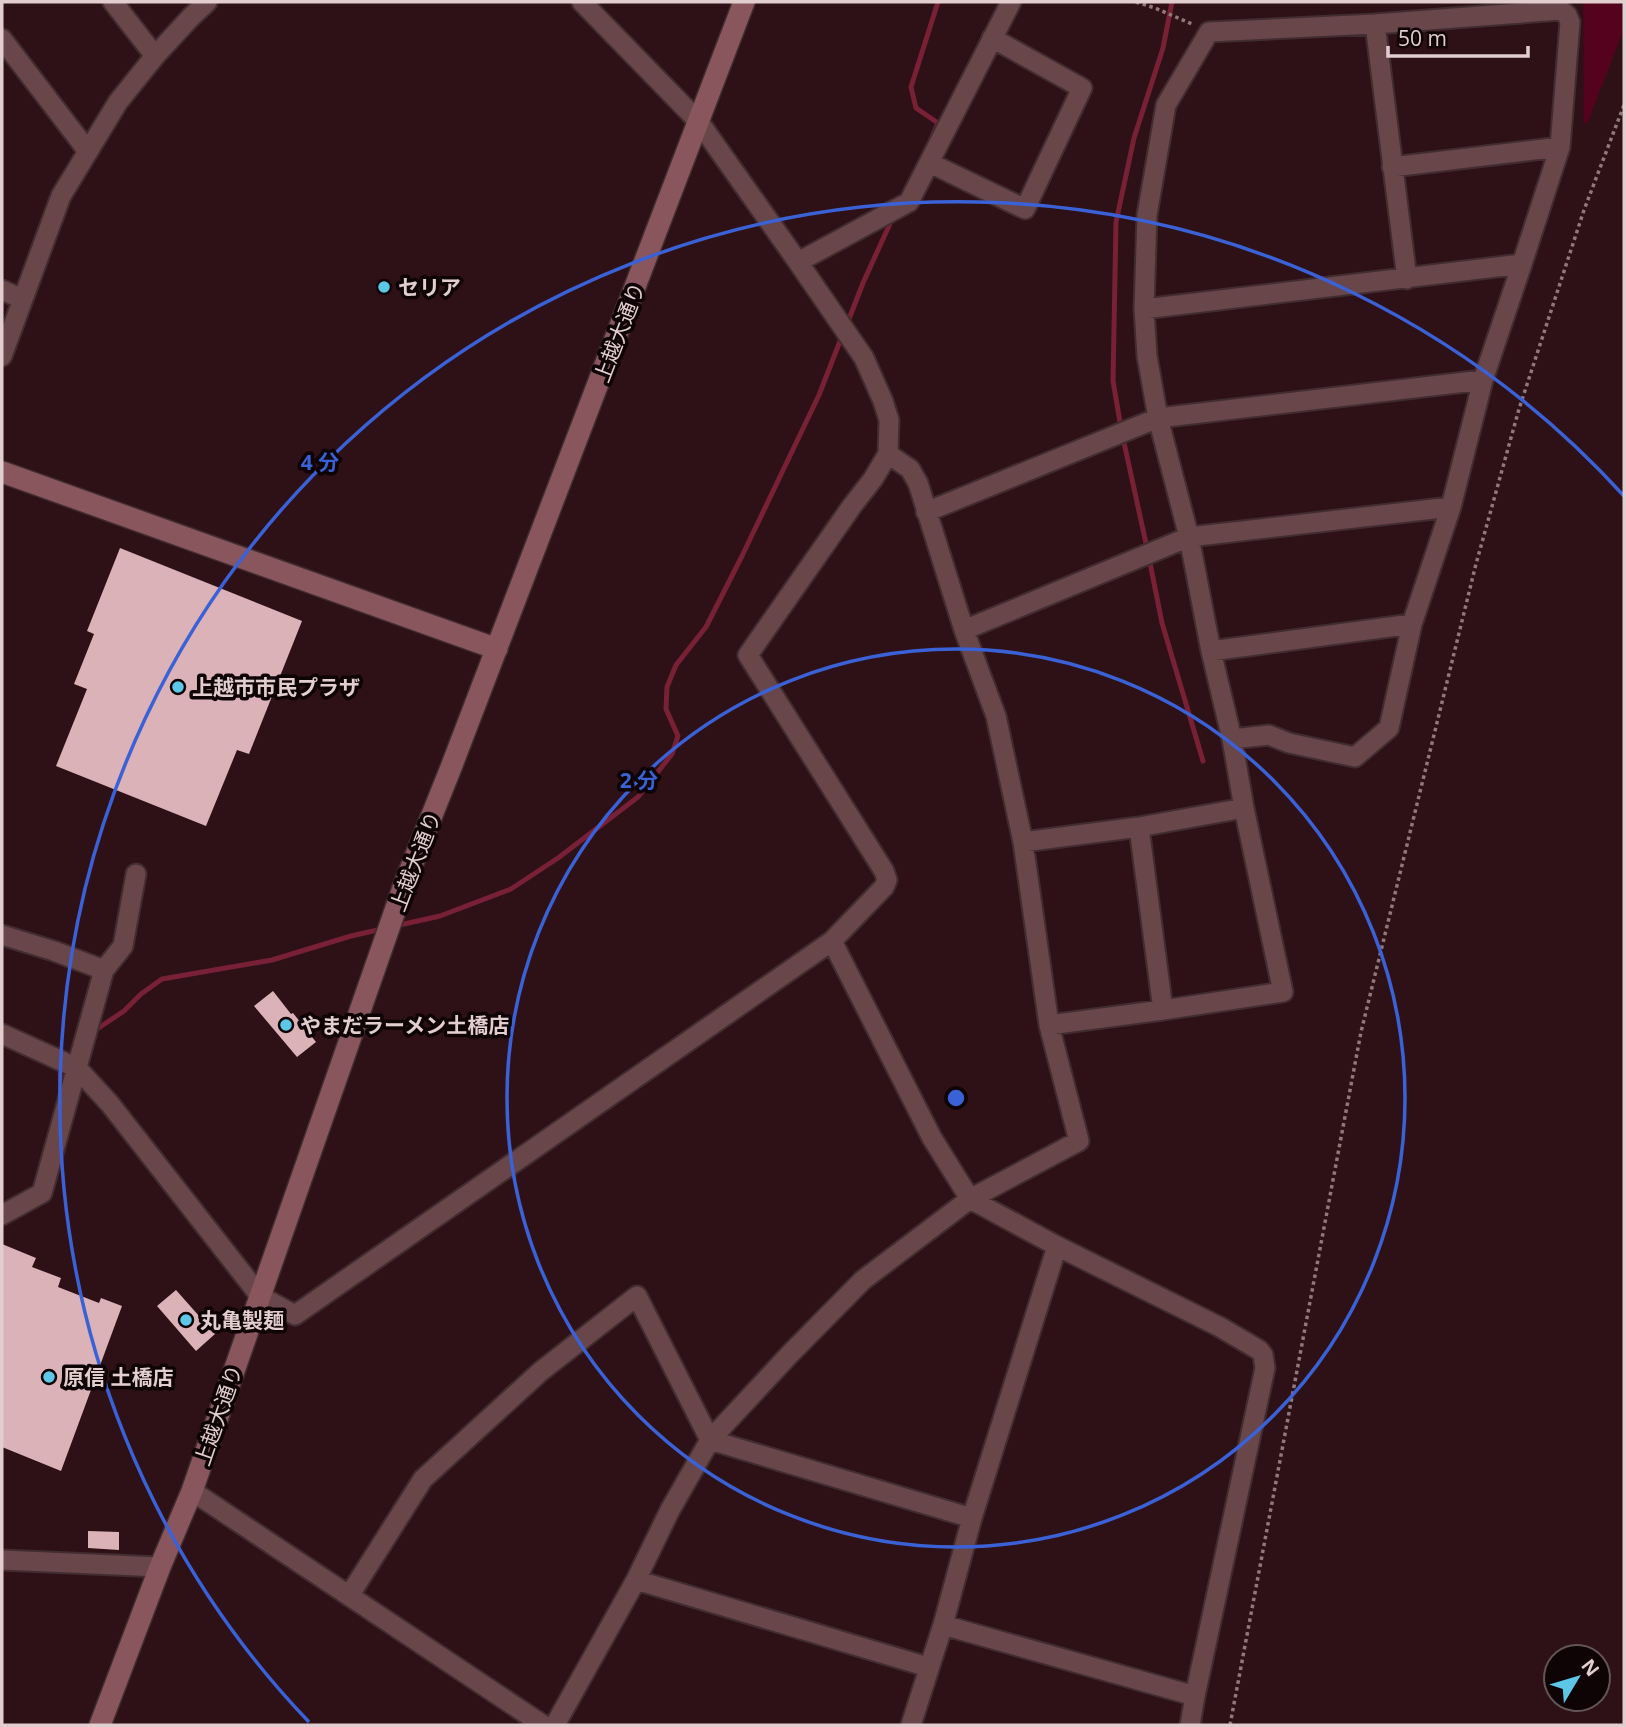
<svg xmlns="http://www.w3.org/2000/svg" width="1626" height="1727" viewBox="0 0 1626 1727" font-family="'Open Sans','Noto Sans JP',sans-serif">
  <style>
    .green { fill: #54021d }
    .lines { fill: none; stroke-linecap: round; stroke-linejoin: round }
    .stream { stroke: #782036; stroke-width: 5 }
    .building { fill: #dab2b7 }
    .street-casing { stroke: #412d30; stroke-width: 23 }
    .secondary-casing { stroke: #412d30; stroke-width: 24 }
    .path { stroke: #90787b; stroke-width: 3.5; stroke-dasharray: 3.5 3.5; stroke-linecap: butt }
    .street { stroke: #68464a; stroke-width: 19 }
    .secondary { stroke: #8a565e; stroke-width: 21 }
    .ring { fill: none; stroke: #3b61d7; stroke-width: 3.5 }
    .poi-dot { fill: #5cc7e7; stroke: #0e0305; stroke-width: 2.5 }
    .labels { text-anchor: middle; dominant-baseline: central; stroke-width: 7; stroke-linejoin: round; paint-order: stroke }
    .poi-label { font-size: 21px; font-weight: bold; fill: #e2cdcf; stroke: #0e0305; text-anchor: start }
    .street-label { font-size: 21px; fill: #e2cdcf; stroke: #0e0305 }
    .centre { fill: #3b61d7; stroke: #0e0305; stroke-width: 3.5 }
    .ring-label { font-size: 21px; text-anchor: middle; font-weight: bold; fill: #3b61d7; stroke: #0e0305; stroke-width: 7; stroke-linejoin: round; paint-order: stroke }
  </style>
  <rect width="100%" height="100%" fill="#2d1116"/>
  <path class="green" d="M1583,2h34l7,4v23l-37,95 -3,-2z"/>
  <g class="lines">
    <path class="stream" d="M931,139l7,-16 -22,-15 -5,-21 27,-85
      M847,324l16,-41 30,-66
      M1121,428l-8,-47 3,-159 18,-84 29,-90 9,-46
      M1123,438l24,110
      M1149,558l13,65 41,138
      M395,926l45,-10 71,-27 47,-31 80,-61 34,-43 6,-18 -12,-27 1,-22 9,-22 30,-38 36,-71 77,-161 23,-59
      M94,1031l30,-20 17,-17 21,-15 110,-19 79,-24 31,-7
      M61,1094l-1,-26 2,-2"/>
  </g>
  <path class="building" d="M120,548l182,73 -53,133 -12,-4 -31,76 -150,-60 31,-77 -13,-5 20,-50 -7,-3z
    M273,991l18,23 2,-1 23,29 -19,15 -43,-51z
    M2,1244l34,14 -4,9 29,11 -3,9 41,16 2,-5 21,8 -61,165 -59,-24z
    M176,1290l39,44 -19,17 -39,-45z
    M88,1531l31,1v18l-31,-2z"/>
  <g class="lines">
    <g class="street-casing">
      <path id="street" d="M113,2l42,54
        M1375,24l32,255
        M2,39l85,111
        M930,163l95,46 57,-121 -90,-50
        M1392,167l168,-20
        M798,262l111,-60 102,-200
        M2,290l20,9
        M1144,309l3,-94 19,-110 43,-73 166,-8 186,-14 6,5 3,7 -10,125 -38,117
        M2,356l59,-160 57,-94 37,-46 36,-39 16,-15
        M888,454l22,15 8,14 46,147 32,86 27,126 116,-15 24,183 120,-18 -39,-184 -105,19
        M926,512l232,-94 -11,-62 -3,-47 378,-45 -39,116
        M964,630l225,-93 22,114 201,-27 39,-117 32,-127 -325,38 31,119 262,-30
        M1211,651l21,88 12,69
        M1232,739l37,-4 20,8 66,14 34,-29 23,-104
        M1023,842l26,183 114,-15
        M2,935l52,16 50,19 -62,223 -40,22
        M832,941l100,197 38,61 87,47 163,81 39,23 4,5 2,13 -70,328 -5,29
        M104,970l19,-24 13,-72
        M2,1034l75,34 33,36 150,192 35,19 537,-374 52,-54 3,-7 -3,-9 -136,-216 104,-149 21,-27 15,-25 1,-34 -6,-19 -19,-43 -66,-96 -99,-140 -117,-120
        M192,1491l351,234
        M2,1560l158,7
        M636,1580l292,87
        M349,1596l74,-117 117,-107 97,-76 73,144 262,78
        M943,1625l252,71
        M555,1725l81,-145 34,-70 40,-70 80,-86 73,-74 107,-81 109,-58 -30,-116
        M911,1725l32,-100 29,-107 85,-272"/>
    </g>
    <g class="secondary-casing">
      <path id="secondary" d="M2,472l495,177
        M100,1725l60,-158 32,-76 212,-606 48,-120 292,-763"/>
    </g>
    <path class="path" d="M1136,2l19,6 37,16
      M1230,1725l131,-693 115,-468 43,-155 65,-199 40,-105"/>
    <use href="#street" class="street"/>
    <use href="#secondary" class="secondary"/>
  </g>
  <g class="ring">
    <circle cx="956" cy="1098" r="449"/>
    <path d="M309 1722A899 899 0 1 1 1624 496"/>
  </g>
  <g class="poi-dot">
    <circle cx="384" cy="287" r="7"/>
    <circle cx="178" cy="687" r="7"/>
    <circle cx="286" cy="1025" r="7"/>
    <circle cx="186" cy="1320" r="7"/>
    <circle cx="49" cy="1377" r="7"/>
  </g>
  <g class="labels">
    <g class="poi-label">
      <text x="398" y="287">セリア</text>
      <text x="192" y="687">上越市市民プラザ</text>
      <text x="300" y="1025">やまだラーメン土橋店</text>
      <text x="200" y="1320">丸亀製麺</text>
      <text x="63" y="1377">原信 土橋店</text>
    </g>
    <g class="street-label">
      <text transform="translate(619 332) rotate(-69)">上越大通り</text>
      <text transform="translate(415 861) rotate(-69)">上越大通り</text>
      <text transform="translate(218 1415) rotate(-71)">上越大通り</text>
    </g>
  </g>
  <circle cx="956" cy="1098" r="10" class="centre"/>
  <g class="ring-label">
    <text x="320" y="470">4 分</text>
    <text x="639" y="788">2 分</text>
  </g>
  <rect width="1626" height="1727" fill="none" stroke="#e2cdcf" stroke-width="7"/>
  <g transform="translate(1577 1678) rotate(52)"><circle r="33" fill="#0e0305" stroke="#635456" stroke-width="2"/>
  <path d="M0-5L12 26L0 18L-12 26Z" fill="#5cc7e7"/>
  <text y="-10" font-size="19" font-weight="bold" text-anchor="middle" fill="#e2cdcf">N</text>
  </g>
  <path d="M1388 46v10h140v-10" fill="none" stroke="#e2cdcf" stroke-width="3.5"/>
  <text x="1398" y="46" font-size="21" fill="#e2cdcf" stroke="#0e0305" stroke-width="5" paint-order="stroke">50 m</text>
</svg>
